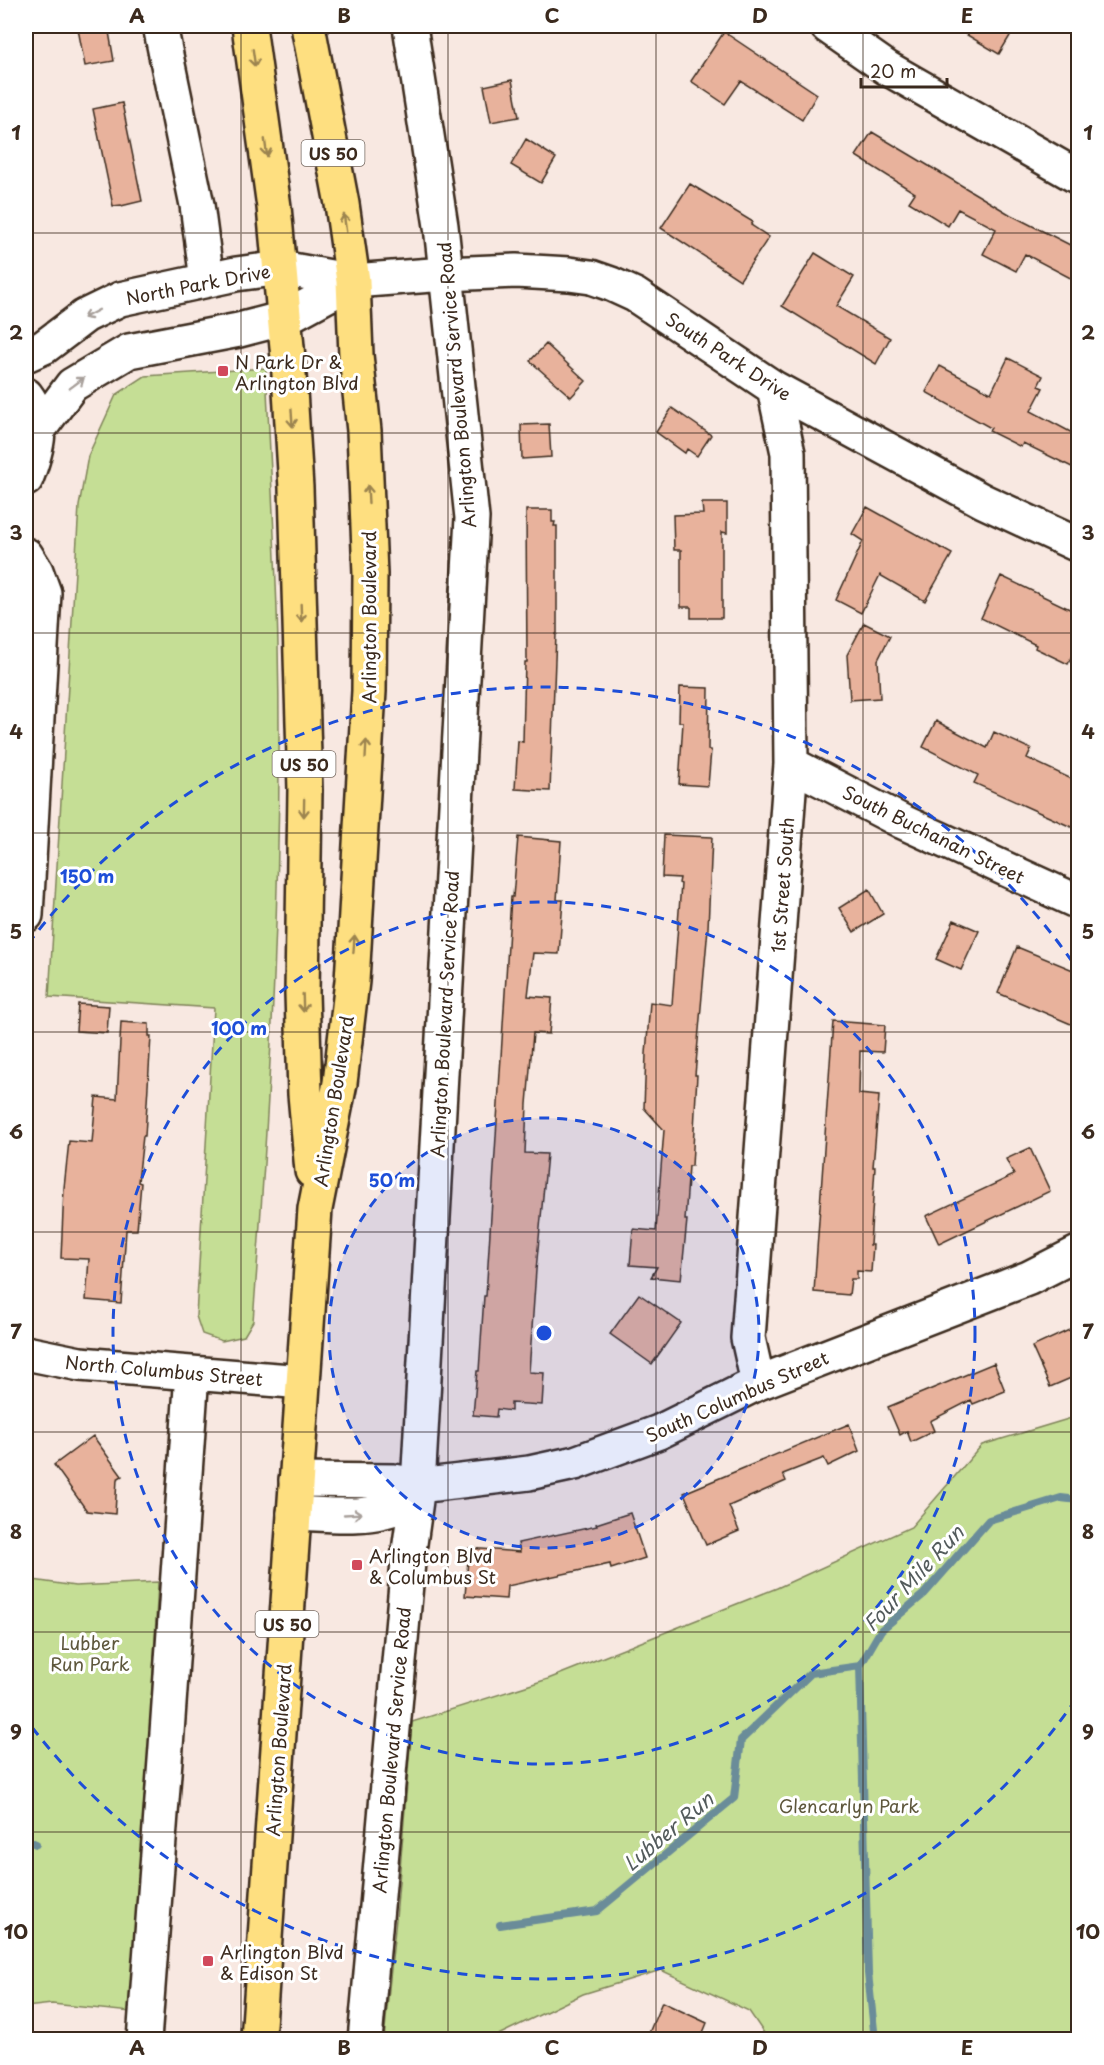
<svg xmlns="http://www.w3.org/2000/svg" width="1104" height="2065" viewBox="0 0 1104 2065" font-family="'Playpen Sans',sans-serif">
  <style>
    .green { fill: #c5de95; stroke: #80845a; stroke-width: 1.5 }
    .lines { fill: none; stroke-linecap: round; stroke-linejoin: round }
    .stream { stroke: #6a8c99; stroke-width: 8 }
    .building { fill: #e8b29c; stroke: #3b2a1e; stroke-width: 1.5 }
    .street-casing { stroke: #3b2a1e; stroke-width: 38 }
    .highway-casing { stroke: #3b2a1e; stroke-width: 38 }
    .street { stroke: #fff; stroke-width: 33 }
    .highway { stroke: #fedf80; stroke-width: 33 }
    .oneway { stroke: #9c844f }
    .oneway2 { stroke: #a79f9a }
    .grid { fill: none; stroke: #3b2a1e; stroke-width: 1.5; stroke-opacity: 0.55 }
    .ring { fill: none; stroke: #1d4ed8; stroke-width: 3; stroke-dasharray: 10 8 }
    .poi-dot { fill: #d1495b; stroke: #fff; stroke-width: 2 }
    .labels { text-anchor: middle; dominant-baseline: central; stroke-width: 6; stroke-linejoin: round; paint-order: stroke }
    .shield { fill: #fff; stroke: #766a62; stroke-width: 1.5 }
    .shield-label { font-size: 16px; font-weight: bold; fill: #3b2a1e }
    .street-label { font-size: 18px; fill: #3b2a1e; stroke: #fff }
    .poi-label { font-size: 18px; fill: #3b2a1e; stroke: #fff; text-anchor: start }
    .park-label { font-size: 18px; fill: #5e573c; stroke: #fff }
    .water-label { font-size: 20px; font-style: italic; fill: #535b5c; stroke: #fff }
    .centre { fill: #1d4ed8; stroke: #fff; stroke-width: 3 }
    .ring-label { font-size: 18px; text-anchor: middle; font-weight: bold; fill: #1d4ed8; stroke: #fff; stroke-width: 6; stroke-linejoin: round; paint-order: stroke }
    .neatline { fill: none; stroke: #3b2a1e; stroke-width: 2 }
    .grid-label { font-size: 20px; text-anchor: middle; font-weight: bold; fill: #3b2a1e }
  </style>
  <rect width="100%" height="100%" fill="#f8e8e1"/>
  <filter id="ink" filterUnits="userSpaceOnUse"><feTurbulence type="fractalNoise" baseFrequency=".0167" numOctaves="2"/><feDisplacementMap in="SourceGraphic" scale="12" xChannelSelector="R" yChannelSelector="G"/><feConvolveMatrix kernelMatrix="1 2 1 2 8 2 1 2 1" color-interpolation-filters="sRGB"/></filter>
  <g filter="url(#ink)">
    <path class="green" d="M266,368c4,93 10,185 12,278 5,225 -8,450 -25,675l-9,15 -22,5 -20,-7 -6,-18 18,-308 -165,-11 30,-491 9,-50 28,-61 29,-19z
      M1078,1416v623h-310l-19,-28 -88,-41 -78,24 -93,45h-106l12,-120 16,-197 136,-43 229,-91 134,-61 71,-82z
      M26,1579l49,7 83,-4 -14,258 -13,172 -79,-8 -26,3z"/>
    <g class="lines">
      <path class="stream" d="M26,1840l10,4
        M500,1925l97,-14 137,-113 7,-58 70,-67 49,-7
        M875,2040l-7,-67 -8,-307 21,-36 43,-36 65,-74 72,-22 17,2"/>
    </g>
    <path class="building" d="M85,26h23l6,35 -29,5 -7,-37 8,-1z
      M952,26h64l-17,28z
      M724,32l93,62 -15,26 -61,-39 -16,23 -34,-23z
      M512,80l7,37 -28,5 -7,-36z
      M122,103l20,98 -21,5v-1l-8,1 -20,-97z
      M872,132l139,83 67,34v33l-53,-28 -9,17 -33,-17 13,-25 -38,-20 -10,17 -39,-24 6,-9 -59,-37z
      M526,139l30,19 -15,25 -30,-18z
      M690,184l63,38 -2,3 18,12 -29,43 -79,-52z
      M815,253l39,24 -18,29 54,32 -14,26 -94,-58z
      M546,344l40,37 -15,16 -41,-36z
      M1008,358l35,18 -5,10 5,2 -12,23 47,25v34l-55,-27 -2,4 -32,-16 2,-3 -65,-36 14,-26 51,27z
      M672,408l39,27 -14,21 -10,-7 -2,4 -29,-21z
      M549,424l2,33 -29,2 -1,-34z
      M702,503h25v30l-5,-1v86h-31v-11h-10v-57h-7l-1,-35 30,-1z
      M867,507l85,47 -27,47 -45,-26 -19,38 -25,-13 27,-59 -11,-7z
      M526,510h26v12h3l-1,4h3v108h-1l-6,157 -35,-2 3,-48 5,1 2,-80h2z
      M1001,576l77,37v29l-10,22 -33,-16 1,-3 -55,-27z
      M864,623l26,13 -12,24 2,38 -30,2 -3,-45z
      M680,687l29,1 -1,62h3l-3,36 -29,-2 4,-62h-4z
      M936,721l51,27 7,-16 37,17 -4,9 51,24v48l-104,-47 4,-8 -55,-28z
      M664,835l48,2 -4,91 -13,147h2l-5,91h-3l-4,54h2l-6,60 -30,-3 6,-10 -27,-2 3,-36 23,2 8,-101 -20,-22 2,-54 4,-52 22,3 9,-121 -2,-1 1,-5 -18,-1z
      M518,837l43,4 -4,59h6l-4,54 -26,-1 -5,43 24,2 -3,36 -16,-1 -6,71 -2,49 22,1 -11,116 -7,102 15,1 -2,32 -31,-2v8l-14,-2 -1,8 -23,-2 4,-44h2l5,-75h2l25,-399h2z
      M869,889l14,25 -29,18 -15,-24z
      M954,920l25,11 -18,39 -25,-11z
      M1017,947l61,25v55l-80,-34z
      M78,1004l31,2 -2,27 -31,-2z
      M833,1021l52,4 -2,27 -23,-1 -1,43 20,2 -6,71h2l-5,78h3l-2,27 -14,-1v8h-6l-2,16 -35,-3z
      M121,1022l28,2v12h2l-6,100h-2l-5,46 3,1 -4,47h-11l-5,73 -35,-3 3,-41 -28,-1 3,-70 5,-47 23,2 4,-46 21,2z
      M1030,1148l20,43 -111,53 -13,-28 88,-41 -8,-16z
      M639,1294l42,29 -29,41 -42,-30z
      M1078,1326v49l-28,12 -18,-40z
      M994,1363l11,28 -32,13 -2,-4 -41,21 4,10 -23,11 -4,-11 -7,4 -12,-28z
      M849,1424l10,27 -31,15 -4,-8 -41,16 3,7 -57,25 10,25 -33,14 -22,-52z
      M93,1436l29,40 -5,3 -2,35 -28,-3 -33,-46z
      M630,1513l15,45 -34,11 -1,-5 -103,22 -1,13 -41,-3 4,-48 51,4 -2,-9 79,-17 -1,-2z
      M662,2002l45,21 -7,17h-54z"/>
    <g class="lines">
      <g class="street-casing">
        <path id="street" d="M160,26l37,179 10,75
          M827,26l60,42 191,109
          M26,355l18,-8 41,-31 35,-17 116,-25 45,-6 72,13 92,-7 71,-3 53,3 22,3 20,7 24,11 139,93 209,113 95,44
          M26,395c20,26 11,55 0,84
          M40,428l32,-43 57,-34 110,-21 46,-12 68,-37
          M26,555l10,16 8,22 -18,322
          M791,764l112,58 175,80
          M26,1353l54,11 223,18
          M758,1383l-10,-45 43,-574 -3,-311 -14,-65
          M296,1480l98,1 24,5 111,-13 46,-10 84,-31 99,-49 271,-105 49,-25
          M294,1513c30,1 77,7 104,-7 8,-4 14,-13 20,-20
          M144,2040l22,-293 26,-374
          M365,2040l44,-489 9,-65 54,-968 -31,-292 -31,-200"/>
      </g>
      <g class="highway-casing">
        <path id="highway" d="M249,26l25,181 14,151 8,130 9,302 -3,203 3,101 7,77
          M258,2040l57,-831 25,-126 12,-102 17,-290 1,-117 -6,-143 -8,-76 -3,-74 -11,-77 -34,-178"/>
      </g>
      <use href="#street" class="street"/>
      <use href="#highway" class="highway"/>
    </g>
    <defs><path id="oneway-shaft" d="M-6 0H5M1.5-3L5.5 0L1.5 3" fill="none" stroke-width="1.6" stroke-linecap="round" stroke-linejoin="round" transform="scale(1.5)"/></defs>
    <g class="oneway">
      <use href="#oneway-shaft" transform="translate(254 58) rotate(82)"/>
      <use href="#oneway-shaft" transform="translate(266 148) rotate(82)"/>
      <use href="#oneway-shaft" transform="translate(345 223) rotate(-98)"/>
      <use href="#oneway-shaft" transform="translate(292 418) rotate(86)"/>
      <use href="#oneway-shaft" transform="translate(368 494) rotate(-93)"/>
      <use href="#oneway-shaft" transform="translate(301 613) rotate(88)"/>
      <use href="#oneway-shaft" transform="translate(366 749) rotate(-87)"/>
      <use href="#oneway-shaft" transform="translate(304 808) rotate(91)"/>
      <use href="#oneway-shaft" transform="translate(354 944) rotate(-86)"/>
      <use href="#oneway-shaft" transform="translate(303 1003) rotate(88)"/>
    </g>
    <g class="oneway2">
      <use href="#oneway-shaft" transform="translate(91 314) rotate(152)"/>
      <use href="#oneway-shaft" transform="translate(77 383) rotate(-37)"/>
      <use href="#oneway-shaft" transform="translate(353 1514) rotate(-3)"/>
    </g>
  </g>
  <path class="grid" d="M241,26v2014M448,26v2014M656,26v2014M863,26v2014M26,233h1052M26,433h1052M26,633h1052M26,833h1052M26,1032h1052M26,1232h1052M26,1432h1052M26,1632h1052M26,1832h1052"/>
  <circle cx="544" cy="1333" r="215" fill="#1d4ed8" fill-opacity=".12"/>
  <g class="ring">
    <circle cx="544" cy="1333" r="215"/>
    <circle cx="544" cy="1333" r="431"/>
    <path d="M1076 1699A646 646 0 0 1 28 1722M28 944A646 646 0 0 1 1076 967"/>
  </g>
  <g class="poi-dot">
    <rect x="217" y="365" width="12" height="12" rx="3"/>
    <rect x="351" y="1559" width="12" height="12" rx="3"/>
    <rect x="202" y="1955" width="12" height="12" rx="3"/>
  </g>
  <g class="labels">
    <g class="shield">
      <rect x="301.5" y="140" width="63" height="26" rx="4.5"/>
      <rect x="272.5" y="751" width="63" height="26" rx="4.5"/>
      <rect x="255.5" y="1611" width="63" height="26" rx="4.5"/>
    </g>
    <g class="shield-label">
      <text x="333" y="153">US 50</text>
      <text x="304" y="764">US 50</text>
      <text x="287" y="1624">US 50</text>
    </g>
    <g class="street-label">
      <text transform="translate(198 284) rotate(-11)">North Park Drive</text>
      <text transform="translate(729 356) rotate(33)">South Park Drive</text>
      <text transform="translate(456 385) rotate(-95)">Arlington Boulevard Service Road</text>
      <text transform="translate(368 617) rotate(-90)">Arlington Boulevard</text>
      <text transform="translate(934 834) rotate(26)">South Buchanan Street</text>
      <text transform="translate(782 885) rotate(-86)">1st Street South</text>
      <text transform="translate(444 1014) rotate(-87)">Arlington Boulevard Service Road</text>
      <text transform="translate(333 1101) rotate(-81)">Arlington Boulevard</text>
      <text transform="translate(164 1370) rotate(5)">North Columbus Street</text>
      <text transform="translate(737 1396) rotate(-24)">South Columbus Street</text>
      <text transform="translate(278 1750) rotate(-86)">Arlington Boulevard</text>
      <text transform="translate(391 1750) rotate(-85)">Arlington Boulevard Service Road</text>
    </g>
    <g class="poi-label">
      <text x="235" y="361">N Park Dr &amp;<tspan x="235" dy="21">Arlington Blvd</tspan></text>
      <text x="369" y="1555">Arlington Blvd<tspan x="369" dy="21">&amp; Columbus St</tspan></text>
      <text x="220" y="1951">Arlington Blvd<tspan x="220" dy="21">&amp; Edison St</tspan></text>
    </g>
    <g class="park-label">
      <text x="90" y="1642">Lubber<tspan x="90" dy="21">Run Park</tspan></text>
      <text x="849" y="1805">Glencarlyn Park</text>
    </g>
    <g class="water-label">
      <text transform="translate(913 1578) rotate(-47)">Four Mile Run</text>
      <text transform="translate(668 1831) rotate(-40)">Lubber Run</text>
    </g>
  </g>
  <circle cx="544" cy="1333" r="9" class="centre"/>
  <g class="ring-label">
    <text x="87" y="883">150 m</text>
    <text x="239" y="1035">100 m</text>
    <text x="392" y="1187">50 m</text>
  </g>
  <rect width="1104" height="2065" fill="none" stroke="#fff" stroke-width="66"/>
  <path d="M861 78v9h86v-9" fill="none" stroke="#3b2a1e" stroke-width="3"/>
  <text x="870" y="78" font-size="18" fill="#3b2a1e" stroke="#ffffff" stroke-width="4.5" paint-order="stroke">20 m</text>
  <rect x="33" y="33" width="1038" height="1999" class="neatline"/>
  <g class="grid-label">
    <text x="137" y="23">A</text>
    <text x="344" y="23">B</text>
    <text x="552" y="23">C</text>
    <text x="760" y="23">D</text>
    <text x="967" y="23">E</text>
    <text x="16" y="140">1</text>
    <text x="1088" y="140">1</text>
    <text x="16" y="340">2</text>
    <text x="1088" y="340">2</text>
    <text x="16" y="540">3</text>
    <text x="1088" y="540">3</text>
    <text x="16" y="739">4</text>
    <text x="1088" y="739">4</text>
    <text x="16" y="939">5</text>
    <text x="1088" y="939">5</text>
    <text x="16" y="1139">6</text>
    <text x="1088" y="1139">6</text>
    <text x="16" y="1339">7</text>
    <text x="1088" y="1339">7</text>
    <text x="16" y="1539">8</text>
    <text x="1088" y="1539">8</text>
    <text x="16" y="1739">9</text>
    <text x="1088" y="1739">9</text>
    <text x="16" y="1939">10</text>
    <text x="1088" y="1939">10</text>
    <text x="137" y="2055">A</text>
    <text x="344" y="2055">B</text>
    <text x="552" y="2055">C</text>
    <text x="760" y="2055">D</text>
    <text x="967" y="2055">E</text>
  </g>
</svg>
